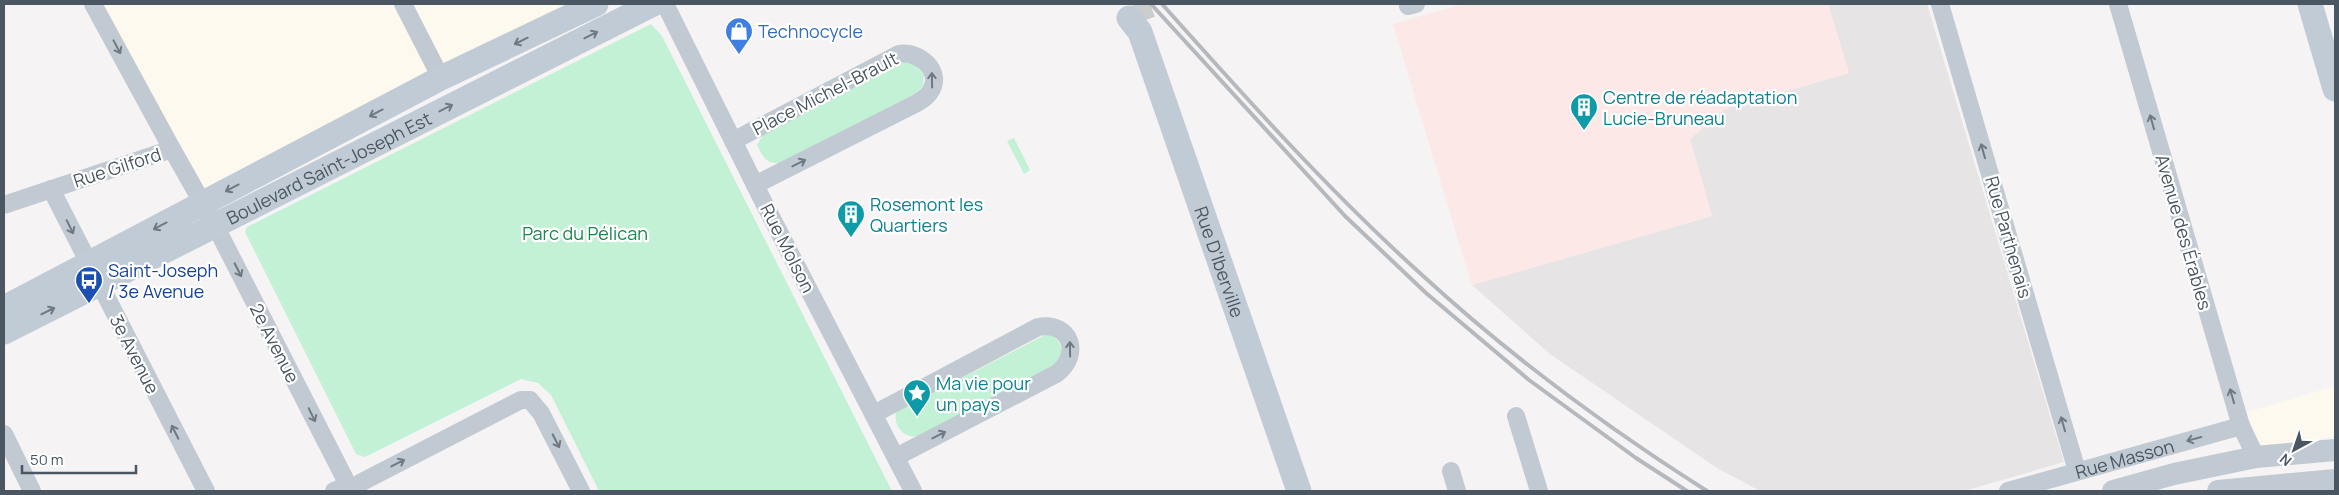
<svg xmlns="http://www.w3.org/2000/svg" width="2339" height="495" viewBox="0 0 2339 495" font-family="Manrope,sans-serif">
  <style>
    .commercial { fill: #fdf9ef }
    .education { fill: #e6e4e5 }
    .medical { fill: #fce8e6 }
    .green { fill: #c3f1d5 }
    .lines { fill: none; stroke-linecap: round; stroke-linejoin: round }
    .secondary-tunnel { stroke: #caccce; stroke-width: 25; stroke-dasharray: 25 12; stroke-linecap: butt }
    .minor { stroke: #c1cad2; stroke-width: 18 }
    .tertiary { stroke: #c1cad2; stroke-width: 22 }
    .secondary { stroke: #c1cbd6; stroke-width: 25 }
    .rail { stroke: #b5b8bd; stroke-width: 4 }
    .oneway { stroke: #6e7984 }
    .oneway2 { stroke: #6e7983 }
    .labels { text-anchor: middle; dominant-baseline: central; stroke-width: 4.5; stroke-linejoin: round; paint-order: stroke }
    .shop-label { font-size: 18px; fill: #366cbe; stroke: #fff; text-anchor: start }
    .street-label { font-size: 18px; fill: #4a5661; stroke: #fff }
    .culture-label { font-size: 18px; fill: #0d838f; stroke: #fff; text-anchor: start }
    .park-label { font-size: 18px; fill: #17864f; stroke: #fff }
    .transit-label { font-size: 18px; fill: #164399; stroke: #fff; text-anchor: start }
  </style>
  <rect width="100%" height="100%" fill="#f5f3f3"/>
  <path class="commercial" d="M102,4h491l-388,199z
    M2335,386v50l-60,10 -17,-2 -11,-32z"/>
  <path class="education" d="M1828,4h99l137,458 -100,29h-204l-43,-23 -167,-114 -78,-69 240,-69 -22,-77 35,-30 124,-36z"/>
  <path class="medical" d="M1463,4h365l21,69 -124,36 -35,30 22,77 -240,69 -79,-261z"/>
  <path class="green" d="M651,24l11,12 230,455h-293l-48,-96 -13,-12 -17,-4 -156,78 -9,-3 -111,-222 2,-5z
    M904,62l10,1 10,12 -1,11 -8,8 -136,69c-14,1 -16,-7 -22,-18l7,-12z
    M1014,138l16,32 -6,4 -17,-33z
    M1045,335c12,1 15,6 17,18l-9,14 -135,69c-14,3 -25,-11 -22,-24z"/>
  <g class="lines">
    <path class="secondary-tunnel" d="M1137,4l6,17"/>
    <g class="minor">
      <path d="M93,4l79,145"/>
      <path d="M403,4l38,74"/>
      <path d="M665,4l99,199 149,288"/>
      <path d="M1940,4l137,467"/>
      <path d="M2118,4l123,422 15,31"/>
      <path d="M1408,6l8,-2"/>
      <path d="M733,141l166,-87c20,-4 45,18 31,38 -3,5 -8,8 -13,11l-162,82"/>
      <path d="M51,189l155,302"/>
      <path d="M4,205l168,-56 44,78 129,252 -2,8 -9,4"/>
      <path d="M874,414l164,-87c33,-6 44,28 18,47l-160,83"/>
      <path d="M1516,416l23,75"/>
      <path d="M4,434l28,57"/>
      <path d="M1451,471l6,20"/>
      <path d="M356,491l4,-8 161,-83h9l11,13 40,78"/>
      <path id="s1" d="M2008,491l233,-65"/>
    </g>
    <path class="tertiary" d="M2113,491l61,-17 82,-17 79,-7
      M2218,491l117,-11"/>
    <g class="secondary">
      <path d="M2310,4l25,85"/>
      <path id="s2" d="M1129,18l11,14 159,459"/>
      <path d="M4,308l437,-230 155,-74"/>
      <path id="s3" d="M4,332l649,-328"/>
    </g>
    <path class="rail" d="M1151,4l194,212 81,77 103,87 107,78 51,33
      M1162,4c83,93 167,187 259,270 88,81 185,153 286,217"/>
  </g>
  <defs><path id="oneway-shaft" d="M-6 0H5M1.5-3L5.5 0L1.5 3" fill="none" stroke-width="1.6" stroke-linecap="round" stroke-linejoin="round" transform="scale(1.25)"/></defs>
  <g class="oneway">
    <use href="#oneway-shaft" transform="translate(591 35) rotate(-27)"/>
    <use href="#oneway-shaft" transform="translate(521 41) rotate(154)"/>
    <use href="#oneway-shaft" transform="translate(446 108) rotate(-27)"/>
    <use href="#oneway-shaft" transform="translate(376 113) rotate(152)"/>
    <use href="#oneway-shaft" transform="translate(232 188) rotate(152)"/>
    <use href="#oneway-shaft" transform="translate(160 226) rotate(152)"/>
    <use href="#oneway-shaft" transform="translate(48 311) rotate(-26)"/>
  </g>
  <g class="oneway2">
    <use href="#oneway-shaft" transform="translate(117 47) rotate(62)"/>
    <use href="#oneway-shaft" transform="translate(932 80) rotate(-91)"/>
    <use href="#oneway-shaft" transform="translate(2152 122) rotate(-106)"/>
    <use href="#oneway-shaft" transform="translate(1983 151) rotate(-106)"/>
    <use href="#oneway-shaft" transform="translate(799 163) rotate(-27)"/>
    <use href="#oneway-shaft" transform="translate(70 227) rotate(64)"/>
    <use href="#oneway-shaft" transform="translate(238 270) rotate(63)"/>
    <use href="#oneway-shaft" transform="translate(1070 349) rotate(-91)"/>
    <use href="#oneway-shaft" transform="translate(2232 396) rotate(-106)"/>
    <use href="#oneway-shaft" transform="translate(312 415) rotate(64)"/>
    <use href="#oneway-shaft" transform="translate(2063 424) rotate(-106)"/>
    <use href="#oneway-shaft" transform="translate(175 432) rotate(-117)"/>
    <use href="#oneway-shaft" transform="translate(939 435) rotate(-27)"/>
    <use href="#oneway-shaft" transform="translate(2194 439) rotate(165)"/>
    <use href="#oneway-shaft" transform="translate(556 441) rotate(63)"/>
    <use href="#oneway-shaft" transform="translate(398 463) rotate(-27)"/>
  </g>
  <defs>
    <g id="shop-pin" transform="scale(1.4375)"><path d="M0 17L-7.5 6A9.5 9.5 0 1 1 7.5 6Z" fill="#3f7fe0" stroke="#fff"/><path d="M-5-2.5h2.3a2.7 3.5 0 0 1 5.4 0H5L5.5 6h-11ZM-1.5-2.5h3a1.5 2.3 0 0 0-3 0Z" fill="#fff"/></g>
    <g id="building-pin" transform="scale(1.4375)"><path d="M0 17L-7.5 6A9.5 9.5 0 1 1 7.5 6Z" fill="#0f9aa8" stroke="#fff"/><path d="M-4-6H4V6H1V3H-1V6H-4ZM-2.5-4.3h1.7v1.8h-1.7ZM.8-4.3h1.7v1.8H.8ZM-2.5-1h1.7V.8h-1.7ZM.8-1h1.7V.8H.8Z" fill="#fff"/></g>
    <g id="bus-pin" transform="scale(1.4375)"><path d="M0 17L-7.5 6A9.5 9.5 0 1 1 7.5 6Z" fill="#1a4fb4" stroke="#fff"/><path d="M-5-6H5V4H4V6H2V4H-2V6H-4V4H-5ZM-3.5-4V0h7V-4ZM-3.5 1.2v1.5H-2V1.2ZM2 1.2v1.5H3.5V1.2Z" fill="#fff"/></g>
    <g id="sight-pin" transform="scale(1.4375)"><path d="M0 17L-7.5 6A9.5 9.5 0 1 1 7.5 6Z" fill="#0f9aa8" stroke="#fff"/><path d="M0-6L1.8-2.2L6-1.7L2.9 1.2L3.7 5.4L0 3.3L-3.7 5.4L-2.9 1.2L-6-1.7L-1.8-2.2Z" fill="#fff"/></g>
  </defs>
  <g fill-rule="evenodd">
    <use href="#shop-pin" x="739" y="31"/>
    <use href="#building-pin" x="1584" y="107"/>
    <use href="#building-pin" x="851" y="214"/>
    <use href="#bus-pin" x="89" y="280"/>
    <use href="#sight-pin" x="917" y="393"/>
  </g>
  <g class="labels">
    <g class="shop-label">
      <text x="758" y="31">Technocycle</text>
    </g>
    <g class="street-label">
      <text transform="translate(825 93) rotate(-27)">Place Michel-Brault</text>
      <text transform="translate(117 167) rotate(-18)">Rue Gilford</text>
      <text stroke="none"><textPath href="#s3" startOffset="364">Boulevard Saint-Joseph Est</textPath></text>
      <text transform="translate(2184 232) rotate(74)">Avenue des Érables</text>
      <text transform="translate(2009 237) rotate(74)">Rue Parthenais</text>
      <text transform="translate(788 248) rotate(63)">Rue Molson</text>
      <text stroke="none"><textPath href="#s2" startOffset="261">Rue D'Iberville</textPath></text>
      <text transform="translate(275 343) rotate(63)">2e Avenue</text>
      <text transform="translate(135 354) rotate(63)">3e Avenue</text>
      <text stroke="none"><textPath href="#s1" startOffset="121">Rue Masson</textPath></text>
    </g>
    <g class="culture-label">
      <text x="1603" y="97">Centre de réadaptation<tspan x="1603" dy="21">Lucie-Bruneau</tspan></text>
      <text x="870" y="204">Rosemont les<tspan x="870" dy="21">Quartiers</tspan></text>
      <text x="936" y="383">Ma vie pour<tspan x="936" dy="21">un pays</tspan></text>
    </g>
    <g class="park-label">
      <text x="585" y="233">Parc du Pélican</text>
    </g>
    <g class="transit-label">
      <text x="108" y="270">Saint-Joseph<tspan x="108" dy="21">/ 3e Avenue</tspan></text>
    </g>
  </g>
  <rect width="2339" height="495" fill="none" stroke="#4a5661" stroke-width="10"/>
  <g transform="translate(2294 450) rotate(220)" stroke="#ffffff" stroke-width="4" paint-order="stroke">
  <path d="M0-4L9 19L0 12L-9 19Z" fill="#4a5661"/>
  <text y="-8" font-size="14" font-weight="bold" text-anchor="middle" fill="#4a5661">N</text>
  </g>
  <path d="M22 465v8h114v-8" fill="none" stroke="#4a5661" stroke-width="2.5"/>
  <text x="30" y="465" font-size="15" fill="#4a5661" stroke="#ffffff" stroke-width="4" paint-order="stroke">50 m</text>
</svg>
